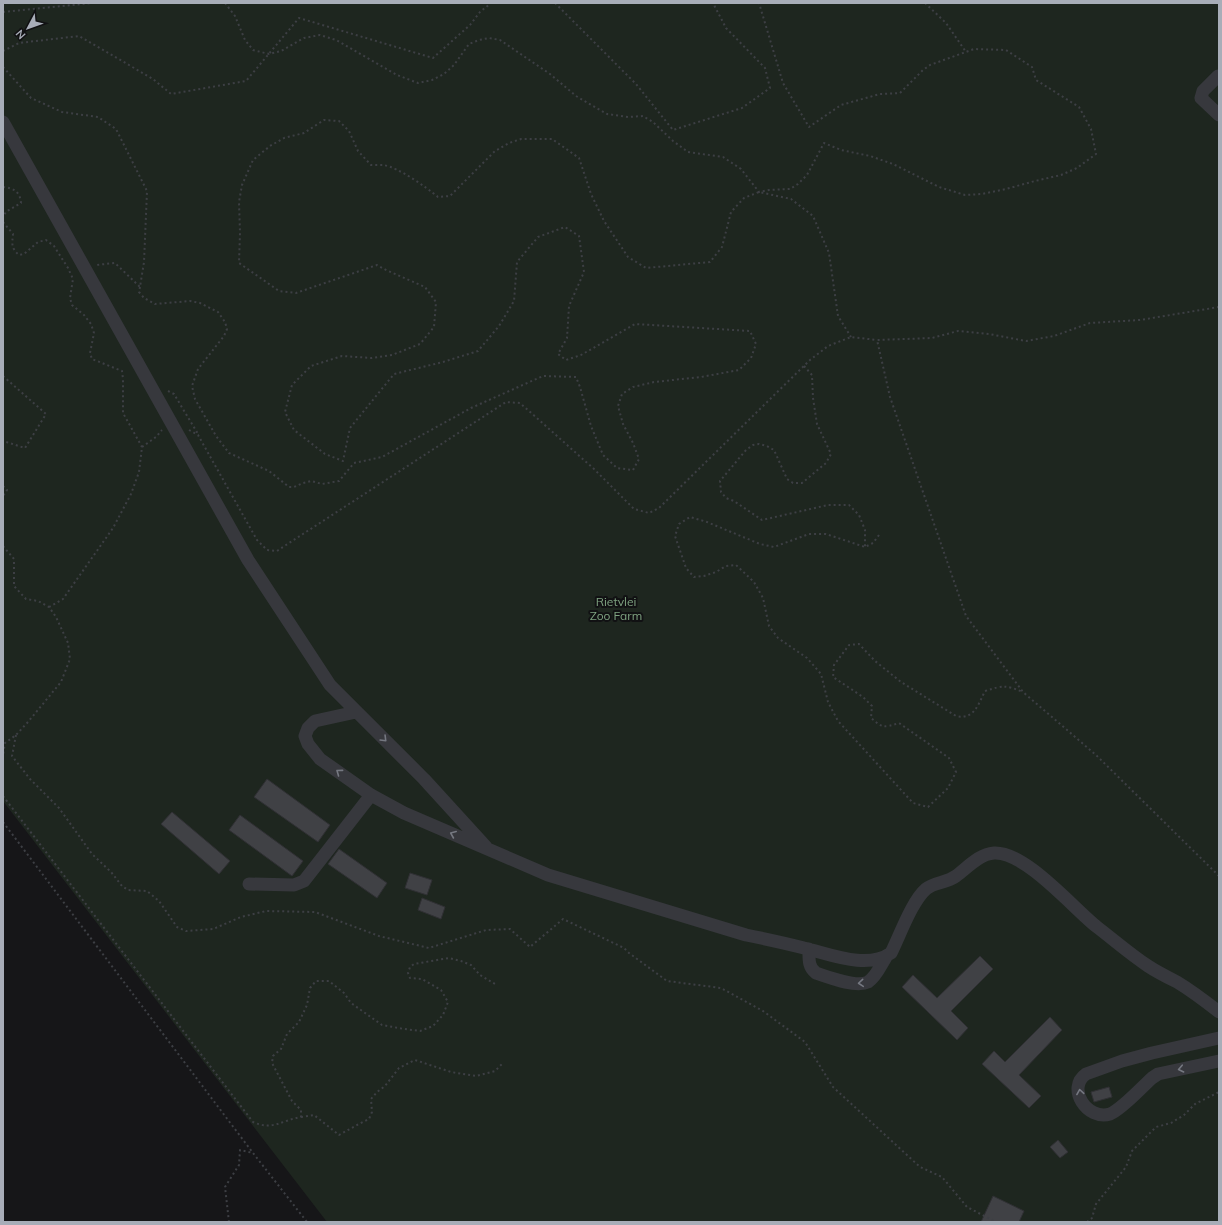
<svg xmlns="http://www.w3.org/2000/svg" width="1222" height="1225" viewBox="0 0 1222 1225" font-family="Mulish,sans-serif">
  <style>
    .green { fill: #1e261f }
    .building { fill: #404145; stroke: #303034 }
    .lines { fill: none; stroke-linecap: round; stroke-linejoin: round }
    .path { stroke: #3d3f44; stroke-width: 2; stroke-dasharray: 2 3; stroke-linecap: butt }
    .minor { stroke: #37383d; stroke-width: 13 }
    .oneway { stroke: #757881 }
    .labels { text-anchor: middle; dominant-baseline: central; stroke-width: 4; stroke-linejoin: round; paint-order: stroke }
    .park-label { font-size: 12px; fill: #7fa381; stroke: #111113 }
  </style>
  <rect width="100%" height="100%" fill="#161618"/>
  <path class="green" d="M3,3h1216v1219h-892l-324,-421z"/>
  <path class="building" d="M267,779l63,46 -12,17 -64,-45z
    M172,812l58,49 -11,13 -58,-50z
    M240,815l63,46 -11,15 -63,-46z
    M339,849l48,34 -10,15 -49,-34z
    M410,873l22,7 -5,15 -22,-7z
    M422,898l23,9 -4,12 -23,-9z
    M980,956l13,13 -42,42 17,17 -11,12 -55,-53 11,-12 24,23z
    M1050,1017l12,13 -43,45 22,21 -12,12 -47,-44 12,-13 11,11z
    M1109,1087l3,10 -18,5 -3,-10z
    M1058,1140l10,12 -8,6 -10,-11z
    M993,1196l31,15 -5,11h-38z"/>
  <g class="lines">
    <path class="path" d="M225,3l10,13 10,24 8,10 16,4 12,-3 23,-13 16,-3 16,5 61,35 21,8 14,-3 12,-6 10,-9 15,-21 10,-4 10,-2 11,2 50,34 26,22 31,18 21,3 15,-1 10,6 20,19 15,11 35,5 18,12 18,23 10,-2 21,-1 8,-5 9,-9 17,-32 17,7 29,6 23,8 46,23 26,8 17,-1 24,-5 29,-8 26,-6 16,-7 19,-14 -5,-25 -12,-22 -43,-27 -4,-13 -26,-17 -32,-1 -44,16 -7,5 -23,23 -20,1 -39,11 -32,22 -26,-44 -24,-80
      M555,3l81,81 37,46 69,-22 28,-20 -5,-20 -39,-40 -13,-25
      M925,3l21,20 20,29
      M3,12l89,-9
      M3,51l16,-8 60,-7 74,43 18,15 75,-13 53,-63 134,40 37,-33 10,-13 11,-9
      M3,67l28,31 31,14 36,5 18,12 31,62 -3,71 -4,25 -25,-24 -19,2
      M3,187c10,1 17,4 18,16l-14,8 -4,5
      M3,222l10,12c-1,10 -2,14 6,21l5,-1 14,-12 8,-2 8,6 14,22 5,11 -3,19 2,7 12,10 7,9 3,9 -4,20 2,6 30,12 1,8v34l19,34
      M140,287l-1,5 5,6 11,6 35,-3 10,2 18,9 7,10 2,7 -3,7 -26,33 -6,17 3,13 21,37 13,17 40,18 20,16h5l9,-4 8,-2 11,3 17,-3 15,-18 28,-6 89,-49 72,-32 33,1 4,10 11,39 12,29 14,13 16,2 6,-11 -6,-16 -10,-19 -5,-18 4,-12 11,-7 21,-5 47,-5 38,-7 12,-12 5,-14 -6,-13 -115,-7 -54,31 -15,5 -8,-6 9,-16 2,-32 15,-34 -5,-36 -14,-9 -27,10 -21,25 -3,39 -15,25 -21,25 -35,11 -49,12 -44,54 -7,33 -18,-7 -31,-24 -9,-18 7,-27 19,-19 31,-10 30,2 20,-3 28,-11 14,-17 2,-25 -11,-15 -39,-17 -9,-5 -81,28 -17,-2 -40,-28 1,-30 -1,-31 3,-17 11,-25 17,-14 14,-8 20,-5 20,-13 15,1 10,10 9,20 13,14c4,0 8,0 12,0 15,2 43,22 55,32l12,-1 45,-45 14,-8 12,-4h31l27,19 12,36 13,27 24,36 18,11 64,-6 12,-15 9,-35 13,-14 15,-6 32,7 22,17 16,37 9,63 13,21
      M1219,307l-79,13 -50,3 -36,13 -28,5 -37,-7 -31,-3 -26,7 -55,2 13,57 76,219 57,76 73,63 123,121
      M804,366l8,9 1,23 4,26 14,30 -5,9 -24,20h-9l-6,-4 -13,-29 -7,-4 -8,-2 -6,1 -7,5 -26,31 1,11 5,6 8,3 28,19 66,-15h21l10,10 6,15v17
      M3,376l43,38 -21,34 -22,-7
      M168,391l6,3 24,40
      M189,430l9,5 59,105 10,10 10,1 9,-6 220,-143 14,1 74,66 40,40 15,4 10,-5 151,-148 18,-14 23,-9 26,3
      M3,486l4,4 -4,6
      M879,535l-6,8 -8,4 -39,-13h-17l-35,13 -14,-3 -53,-22 -17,-5 -11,7 -4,12 11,32 8,9 10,-1 12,-4 10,-6 10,-1 18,17 9,16 6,28 9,12 29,20 14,16 7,28 10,19 75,82 15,4 20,-19 8,-16 -7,-14 -50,-35c-16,5 -16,5 -28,-5l1,-12 -9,-9 -30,-20 1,-12 15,-20 10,-1 16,17 26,21 55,34c18,4 22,-11 29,-25 19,-6 20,-6 38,1
      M3,546l11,13v27l12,13 12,2 11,6 7,10 12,26 2,16 -9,23 -33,40 -12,13 -11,8 -2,12
      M49,607l14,-8 50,-71 18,-34 8,-22 3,-25 14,-10 6,-7
      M16,735l-4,21 18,23 29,29 33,46 19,18 11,14 6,4 19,1 12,10 18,26 9,4 27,-2 28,-12 25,-6 49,1 64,24 50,12 57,-18 24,-1 20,18 33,-28 61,29 5,5 38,28 54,7 42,23 42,31 28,45 87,80 22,10 25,30 29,15
      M3,796l250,326c20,9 29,-2 48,-5v-7l-9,-9 -20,-38 1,-7 8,-7 6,-15 12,-12 8,-17 3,-17 6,-7h13l15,12 7,10 31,22 22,4 16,2 13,-5 10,-11 5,-13 -7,-12 -19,-11 -12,-1 -2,-5 2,-6 4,-3 35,-6 12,3 10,4 9,10 15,9
      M3,822l250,331 54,69
      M301,1117l13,-2 25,20 18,-10 12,-6 3,-7 -1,-13 6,-7 8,-6 14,-18 16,-8 36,12 25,4 19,-5 8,-8
      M229,1222l-4,-35 14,-22 1,-15 13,3
      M1087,1222l5,-4 4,-14 30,-37 6,-16 24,-24 15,-4 13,-8 11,-11 24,-12"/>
    <path class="minor" d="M1218,76l-15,15 -2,7 18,17
      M3,122l245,438 82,125 94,94 62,68
      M356,712l-41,9 -7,7 -3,8 3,8 12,15 51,36 33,18 144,62 198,60c20,4 39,8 58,13 26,6 63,22 87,5 9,-18 21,-52 35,-64 8,-7 21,-6 30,-13 11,-8 23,-22 38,-23 31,-2 80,56 103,74 17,13 33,27 51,39 9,6 19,11 29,16 15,9 28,19 42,30
      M249,884l45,1 10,-4 67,-86
      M809,949c0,10 -1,18 7,24 12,4 40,15 52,9 8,-5 13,-17 18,-25
      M1219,1038l-67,15 -30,8 -36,13c-20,14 1,47 24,40 12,-5 31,-26 42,-36l6,-4 61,-13"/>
  </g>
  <defs><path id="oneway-chevron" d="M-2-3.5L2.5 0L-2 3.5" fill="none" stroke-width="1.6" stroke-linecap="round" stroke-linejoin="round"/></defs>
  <g class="oneway">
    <use href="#oneway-chevron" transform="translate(384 739) rotate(45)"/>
    <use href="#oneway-chevron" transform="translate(339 772) rotate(-144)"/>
    <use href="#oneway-chevron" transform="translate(453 834) rotate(-157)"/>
    <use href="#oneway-chevron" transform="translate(861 983) rotate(175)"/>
    <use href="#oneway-chevron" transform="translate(1181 1069) rotate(168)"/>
    <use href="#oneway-chevron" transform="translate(1080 1092) rotate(-99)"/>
  </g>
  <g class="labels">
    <g class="park-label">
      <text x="616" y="601">Rietvlei<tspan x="616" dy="14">Zoo Farm</tspan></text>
    </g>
  </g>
  <rect width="1222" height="1225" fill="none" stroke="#a8adb8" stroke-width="8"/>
  <g transform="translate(28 28) rotate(229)" stroke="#111113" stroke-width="3" paint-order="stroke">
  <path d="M0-3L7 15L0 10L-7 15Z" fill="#a8adb8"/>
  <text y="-6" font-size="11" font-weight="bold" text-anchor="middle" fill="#a8adb8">N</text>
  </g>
</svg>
